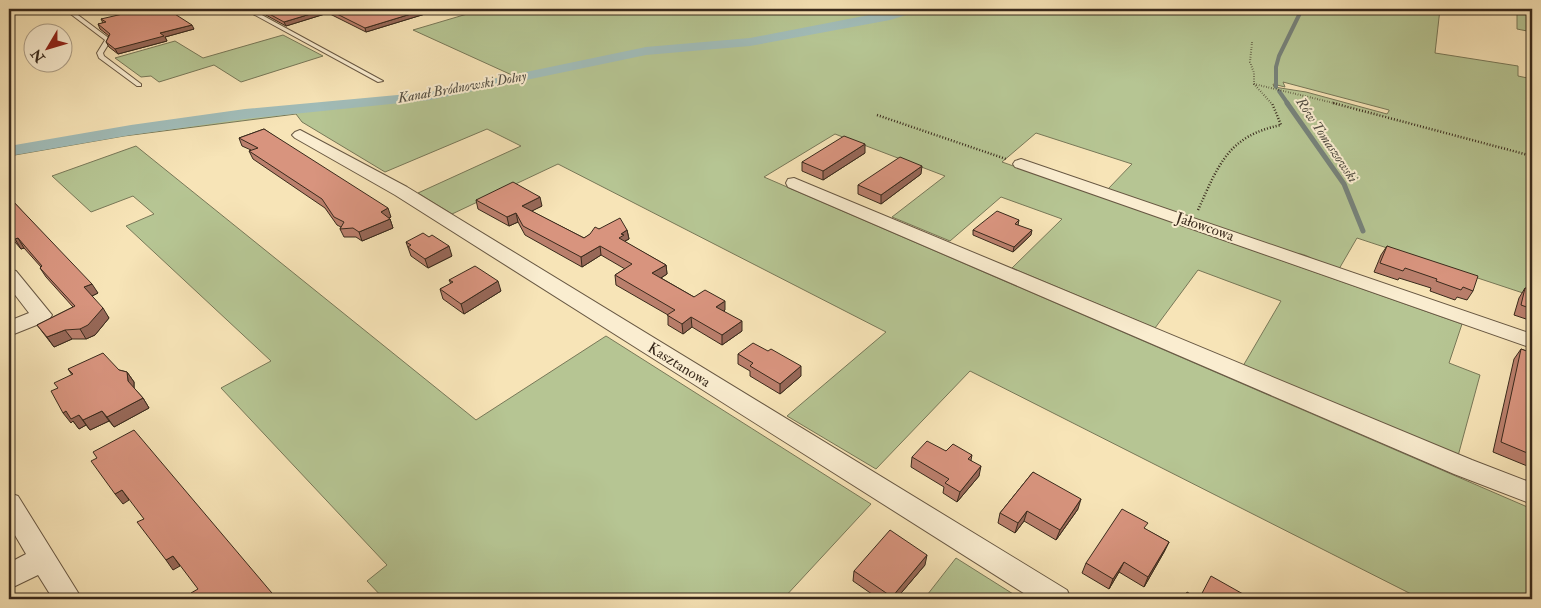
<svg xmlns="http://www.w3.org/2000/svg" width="1541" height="608" viewBox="0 0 1541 608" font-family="'IM FELL Double Pica',serif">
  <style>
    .green { fill: #b6c593; stroke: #787858; fill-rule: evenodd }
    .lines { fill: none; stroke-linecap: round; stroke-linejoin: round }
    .stream-far1 { stroke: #77827a; stroke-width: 4 }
    .stream { stroke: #77827a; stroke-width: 5 }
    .canal { fill: #a1bcb8; fill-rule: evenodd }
    .lane-casing { stroke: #685843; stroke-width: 2 }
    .street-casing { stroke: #685843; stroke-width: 2 }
    .path-far1 { stroke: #392a1c; stroke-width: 2; stroke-dasharray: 0.5 2; stroke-linecap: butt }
    .path { stroke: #392a1c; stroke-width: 2.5; stroke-dasharray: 1 2; stroke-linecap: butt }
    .lane { fill: #faedd0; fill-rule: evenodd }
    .street { fill: #faedd0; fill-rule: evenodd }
    .wall { fill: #ba7f6c; stroke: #392a1c }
    .shaded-wall { fill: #976858; stroke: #392a1c }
    .building { fill: #d8947e; stroke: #392a1c }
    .labels { text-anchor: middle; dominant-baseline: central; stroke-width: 4; stroke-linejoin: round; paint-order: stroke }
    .far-water-label { font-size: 14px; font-style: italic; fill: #534e43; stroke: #faedd0 }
    .street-label { font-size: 15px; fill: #392a1c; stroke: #faedd0 }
  </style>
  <rect width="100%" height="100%" fill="#f7e4b7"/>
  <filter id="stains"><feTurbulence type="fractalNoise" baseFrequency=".004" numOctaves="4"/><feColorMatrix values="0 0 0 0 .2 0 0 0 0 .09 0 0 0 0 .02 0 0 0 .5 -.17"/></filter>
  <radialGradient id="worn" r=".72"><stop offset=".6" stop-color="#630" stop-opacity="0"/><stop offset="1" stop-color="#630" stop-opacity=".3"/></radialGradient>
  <path class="green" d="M484,9h956l-5,44 83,13v10l14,3v217l-175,-58 -18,31c-6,-2 -15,-3 -20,-6 -8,-5 -16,-11 -26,-9l-185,-65 24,-25 -96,-31 -34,29 460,162 -13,39 31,12 -22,81 -215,-90 38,-65 -83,-31 -43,58 -143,-60 50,-49 -61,-22 -51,44 -58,-24 53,-41 -110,-42 -71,43 768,332v90h-111l-451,-228 -94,98 -89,-53 99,-84 -328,-168 -106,50 -34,-21 103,-47 -34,-17 -102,43 -83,-50 -6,-8 -172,22 -115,20v-7l173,-28 263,-30 69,-15 -101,-46zM1283,82l106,28v1l-2,3 -81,-22 -32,-5 -1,-3 12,3z
    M1517,9h15v23l-15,-3z
    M283,35l40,21 -82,26 -27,-17 -55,17 -8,-6 -10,1 -26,-19 60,-17 28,17z
    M136,146l340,274 130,-84 265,168 -88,95h-399l-17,-18 20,-16 -166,-177 50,-27 -145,-135 28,-12 -21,-18 -42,16 -39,-36z
    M956,558l65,41h-97z"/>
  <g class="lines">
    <path class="stream-far1" d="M1276,87v-20l3,-11 23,-47
      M1279,91l9,13"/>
    <path class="stream" d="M1287,103l57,81 19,47"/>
    <path class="canal" d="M900,9h18l-2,3 -26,8 -140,26 -104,9 -216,45 -185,19 -114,16 -122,21v-10l122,-21 114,-16 185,-17 216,-45 104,-9z"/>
    <g class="lane-casing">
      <path id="lane" d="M64,9h6l40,30 1,1 -8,13 1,3 37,28v2h-4l-38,-28 -2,-5 8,-13z
        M244,9h7l132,72 -5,1z"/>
    </g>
    <g class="street-casing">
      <path id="street" d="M300,130l107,57 660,403 4,9h-38l-638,-404 -100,-57 -3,-3 3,-3z
        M1021,159l511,175v14l-517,-181 -2,-3 2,-3z
        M794,178l678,282 60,23v21l-78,-30 -666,-287 -2,-4 2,-4z
        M9,269l7,2 36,44 -3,5 -40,16v-15l20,-8 -20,-26z
        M9,493l9,3 64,103h-29l-15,-24 -29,14v-26l17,-9 -17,-29z"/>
    </g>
    <path class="path-far1" d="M1252,42l-2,20 4,11v11l18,20
      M1254,84l84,20"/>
    <path class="path" d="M1333,103l199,53
      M877,115l129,44
      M1198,210c21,-46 30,-74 83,-85l-9,-22"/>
    <use href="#lane" class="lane"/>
    <use href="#street" class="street"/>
  </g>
  <path class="wall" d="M420,9l5,5 -59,18 -38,-19 -42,13 -22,-12 -2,-4z
    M101,19l93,10 -29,8 2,4 -49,13 -9,-7 -3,-5 3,-6 -9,-7 -2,-5 5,-1z
    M264,129l127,88 -2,1 1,1 3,9 -31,13 -6,-4h-12l-4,-8 1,-2 -4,-2 -12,-17 -72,-49 -4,-8 2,-1 -9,-4 -3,-8z
    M865,153l-42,27 -21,-9v-9z
    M921,174l-40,30 -23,-10v-9z
    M9,197l89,96 -6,3 17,22 -14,17 -9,4h-14l-18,8 -17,-22 36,-18 -27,-30 -6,-9 1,-1 -17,-19 -3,1 -12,-14z
    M476,200l66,6 -11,5 53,27 15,-9 28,1 2,9 -4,2v1l41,23 1,9 -6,4 33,19 31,13 -1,1 18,20 -20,14 -30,-18 -9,7 -15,-9v-10l-52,-30 -1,-10 10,-6 -24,-14 -19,12 -57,-32 -7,-13 -9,4 -31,-17z
    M1019,220l-1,5 13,10 -18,17 -40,-17v-5z
    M406,242l46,14 -24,12 -17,-12z
    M1387,246l86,45 -6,9 -10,-3 -2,3 -25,-9 1,-3 -32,-10 -1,2 -24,-8 7,-17z
    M449,280l52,11 -37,23 -21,-15 -3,-10 11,-5z
    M1525,288l7,2v31l-18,-6 5,-17z
    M1521,349l11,4v115l-39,-16 21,-93z
    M738,354l63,22 -21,18 -30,-18v-5l-12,-7z
    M68,369l51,1 8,2 7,10v6l9,10 6,10 -35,19 -5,-6 -19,9 -4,-5 -7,4 -6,-8 -2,2 -13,-35 14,-13z
    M946,451l26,4 -1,5 8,16 -22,26 -14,-9 1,-6 -33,-20 1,-10z
    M1033,472l45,37 -22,31 -32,-19 -9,12 -17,-10 2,-10z
    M1145,529l24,13 -5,10 -20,35 -25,-15 -10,17 -27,-16 4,-10z
    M925,565l-29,34h-17l-26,-18 1,-10z"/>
  <path class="shaded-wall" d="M327,9l1,4 -42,13 -2,-4z
    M424,10l1,4 -59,18 -1,-4z
    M192,25l2,4 -29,8 2,4 -49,13 -3,-5 45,-16z
    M865,144v9l-42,27v-9z
    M922,166l-1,8 -40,30v-9z
    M540,197l2,9 -18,9 -2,-9z
    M388,208l3,9 -7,3 -3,-8z
    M516,213l2,9 -9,4 -2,-9z
    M390,219l3,9 -31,13 -3,-9z
    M627,230l2,9 -4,2 1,4 -7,-7 2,-4z
    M1032,230l-1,5 -18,17 1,-5z
    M18,238l6,10 -3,1 -6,-10z
    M449,246l3,10 -24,12 -3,-9z
    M600,246l1,9 -19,12 -1,-10z
    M666,265l1,9 -14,9 -1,-10z
    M498,281l3,10 -37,23 -3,-10z
    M92,284l6,9 -8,4 -6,-10z
    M725,301v9l-8,6 -1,-9z
    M103,308l6,10 -14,17 -9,4 -6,-10z
    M691,317l1,10 -9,7 -1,-10z
    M742,321v10l-20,14v-10z
    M65,330l7,9 -18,8 -7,-10z
    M801,366v10l-21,18v-10z
    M127,372l7,10v9l-6,-10z
    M143,398l6,10 -35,19 -7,-10z
    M66,411l13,4 7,10 -7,4 -6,-8 -2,2 -8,-10z
    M102,411l7,10 -19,9 -7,-10z
    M981,466l-2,10 -22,26 3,-10z
    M122,490l7,10 -6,4 -8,-10z
    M1081,499l-3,10 -22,31 4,-10z
    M1027,511l-3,10 -9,12 3,-10z
    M1169,542l-5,10 -20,35 4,-10z
    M927,555l-2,10 -29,34h-5l1,-2z
    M173,556l7,10 -7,4 -7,-10z
    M1124,562l-5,10 -10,17 4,-10z"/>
  <path class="building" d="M144,9h23l25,16 -32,8 4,3 -49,13 -9,-7 4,-8 -12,-10 8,-2 -5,-3z
    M267,9h153l4,1 -59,18 -38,-19 -43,13 -22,-12z
    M264,129l124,79 -7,4 9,7 -31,13 -6,-4 -13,1 4,-7 -10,-5 -12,-18 -73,-48 9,-3 -19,-10z
    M844,136l21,8 -42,27 -21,-9z
    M900,157l22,9 -41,29 -23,-10z
    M513,182l27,15 -18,9 62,32 6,-4 5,-7 4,2 21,-11 7,12 -6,4 3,1 -5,3 47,27 -14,8 42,24 11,-7 20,11 -9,6 26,14 -20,14 -31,-18 -9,7 -15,-9 8,-5 -60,-35 17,-11 -32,-18 -19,11 -58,-31 -7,-13 -9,4 -31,-17z
    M9,197l83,87 -8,3 19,21 -15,17 -8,4 -15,1 -18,7 -10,-12 38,-19 -35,-38 2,-2 -24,-28 -3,1 -6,-6z
    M997,211l22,9 -4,4 17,6 -18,17 -41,-17z
    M423,233l6,4 3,-2 17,11 -24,13 -17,-12 3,-2 -5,-3z
    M1387,246l91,30 -5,15 -10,-4 -2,3 -25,-9 1,-2 -32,-11 -2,3 -23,-8z
    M475,266l23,15 -37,23 -21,-15 13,-7 -4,-2z
    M1525,288l7,2v19l-11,-4z
    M753,343l15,8 3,-2 30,17 -21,18 -30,-18 3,-3 -15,-9z
    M1521,349l11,4v102l-31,-13z
    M103,353l16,17 8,2 1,9 15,17 -36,19 -5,-6 -19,9 -4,-5 -8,4 -5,-8 -3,2 -12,-22 7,-3 -4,-5 19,-9 -5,-5z
    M134,430l143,169h-81l-5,-6 7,-4 -25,-33 -7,4 -29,-38 7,-3 -22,-29 -7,4 -24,-33 6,-3 -4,-6z
    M927,441l19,10 7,-7 19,11 -4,4 13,7 -21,26 -15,-9 4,-4 -37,-22z
    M1033,472l48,27 -21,31 -33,-19 -9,12 -18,-10z
    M1122,509l26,14 -4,5 25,14 -21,35 -24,-15 -11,17 -27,-16z
    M890,530l37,25 -35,42 -38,-26z
    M1211,576l32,18 -2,5h-58l4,-7 12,7z
    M833,594l7,5h-12z"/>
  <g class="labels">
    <g class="far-water-label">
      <text transform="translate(462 87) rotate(-10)">Kanał Bródnowski Dolny</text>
      <text transform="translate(1327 140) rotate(56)">Rów Tomaszowski</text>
    </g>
    <g class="street-label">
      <text transform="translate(1205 227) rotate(19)">Jałowcowa</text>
      <text transform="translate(679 365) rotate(32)">Kasztanowa</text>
    </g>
  </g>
  <rect width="1541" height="608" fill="none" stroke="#f7e4b7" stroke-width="30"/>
  <rect x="10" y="10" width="1521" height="588" fill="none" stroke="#392a1c" stroke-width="2.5"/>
  <rect x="15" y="15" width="1511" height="578" fill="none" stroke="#392a1c"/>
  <g transform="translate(48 48) rotate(232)"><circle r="24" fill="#faedd0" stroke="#ad9f88"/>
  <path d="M0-4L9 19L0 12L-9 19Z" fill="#8f2418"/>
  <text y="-8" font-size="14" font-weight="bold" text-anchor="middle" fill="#392a1c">N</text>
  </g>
  <rect width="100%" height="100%" filter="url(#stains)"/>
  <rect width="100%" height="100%" fill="url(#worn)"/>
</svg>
